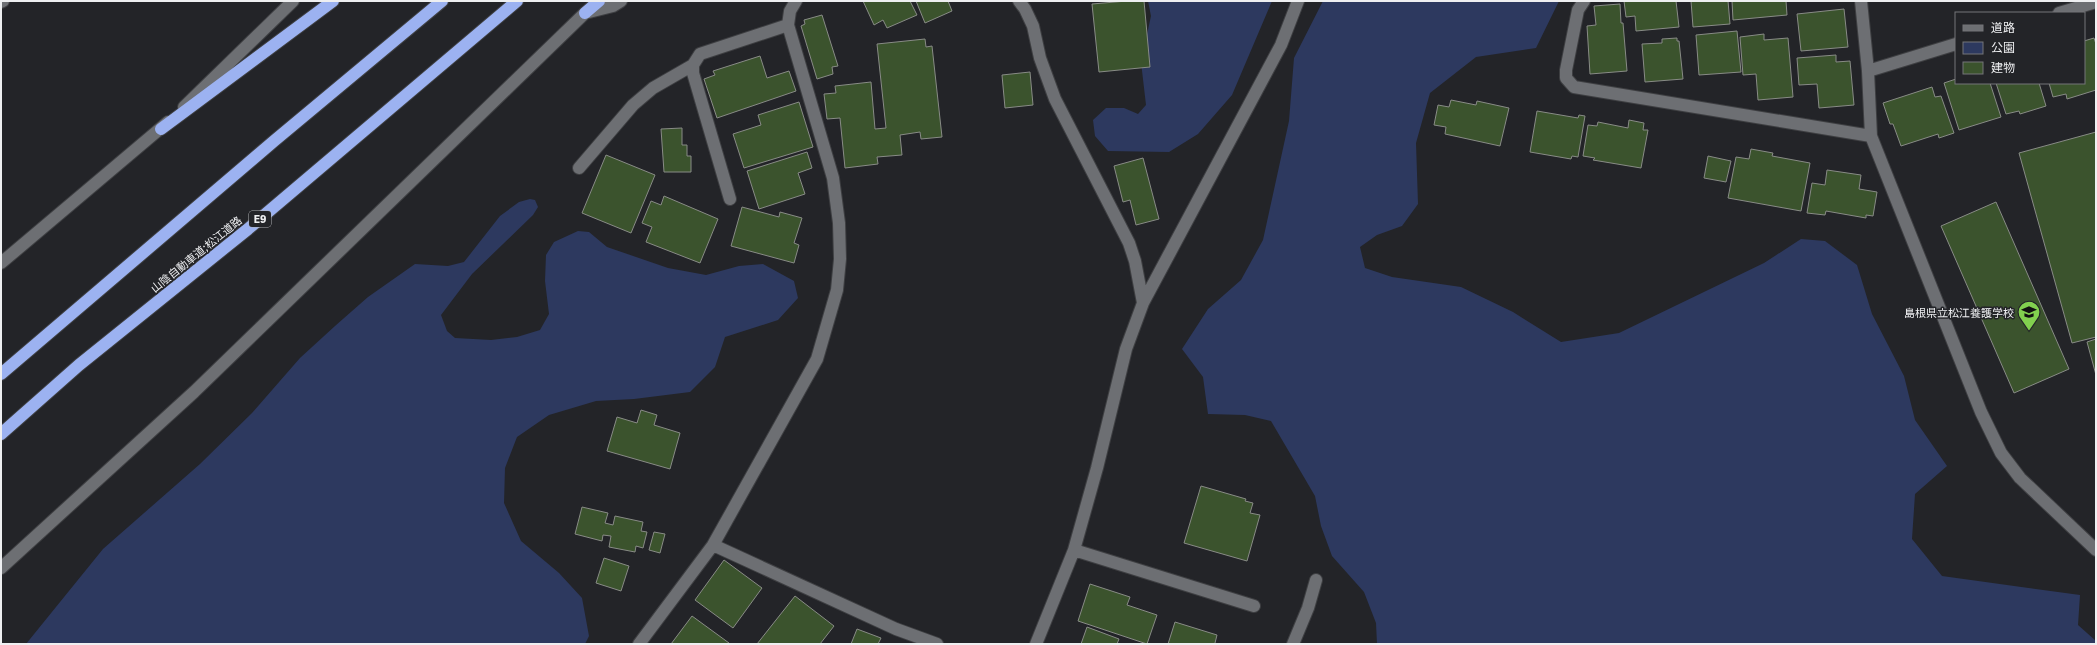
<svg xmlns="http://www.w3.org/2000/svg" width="2097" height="645" viewBox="0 0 2097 645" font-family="'Golos Text','Noto Sans JP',sans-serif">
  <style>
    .green { fill: #2d395f }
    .building { fill: #3b532d; stroke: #888b86 }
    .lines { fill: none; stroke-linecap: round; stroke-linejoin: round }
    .minor-casing { stroke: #3e3f42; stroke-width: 14 }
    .highway-casing { stroke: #3e3f42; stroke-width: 14 }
    .minor { stroke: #6d6f73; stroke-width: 12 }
    .highway { stroke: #9cb2f1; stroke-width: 12 }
    .labels { text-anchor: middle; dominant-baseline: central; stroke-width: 3; stroke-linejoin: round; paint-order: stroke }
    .shield { fill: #232428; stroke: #b1b2b5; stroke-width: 1 }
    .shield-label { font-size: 10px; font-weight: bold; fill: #eeeff1 }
    .street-label { font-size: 11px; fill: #eeeff1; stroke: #232428 }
    .poi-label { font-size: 11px; fill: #eeeff1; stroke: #232428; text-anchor: end }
  </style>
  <rect width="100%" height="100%" fill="#232428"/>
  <path class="green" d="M1148,1h124l-40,94 -34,39 -29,18 -61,-1 -13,-15 -2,-16 13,-12h18l14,6 8,-9 -5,-43 10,-46z
    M1323,1h236l-23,47 -60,9 -46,36 -14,50 2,61 -16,22 -25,9 -17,12 5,21 27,9 69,10 52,25 48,30 58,-9 145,-70 37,-24 24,2 32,24 15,49 32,62 11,44 32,46 -32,28 -3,45 30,37 138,19 -2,30 18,16v3h-719l-1,-21 -12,-31 -32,-36 -11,-30 -6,-30 -44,-75 -26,-6 -37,-1 -5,-37 -21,-28 26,-40 33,-29 22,-40 26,-119 5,-63z
    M530,199l5,1 3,7 -5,8 -61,59 -31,41 6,16 8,7 36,2 26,-3 23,-7 9,-16 -4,-33 1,-26 8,-13 24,-11 11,1 18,15 61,21 38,7 33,-9 24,-2 31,17 4,17 -20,22 -53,17 -10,30 -25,25 -56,7 -38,2 -47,14 -32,22 -12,31 -1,35 17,38 38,32 23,25 7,38 -4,8h-559l77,-95 97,-85 52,-51 48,-55 35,-32 33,-29 47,-33 33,2 16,-4 36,-46 19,-14z"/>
  <path class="building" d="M863,1h47l7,14 -30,13 -4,-8 -9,5z
    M916,1h32l4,10 -27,12z
    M1127,1h17l6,66 -51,5 -7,-68z
    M1624,1h52l3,26 -43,4 -1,-15 -9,1z
    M1691,1h37l2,23 -37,3z
    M1732,1h54l1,14 -54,5z
    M1620,4l1,19h2l4,48 -37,3 -3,-48 9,-1 -2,-19z
    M1844,9l4,38 -47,4 -4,-37z
    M822,15l16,51 -6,1 1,7 -16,5 -16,-53 4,-2 -1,-4z
    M1737,31l4,41 -42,3 -3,-40z
    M1764,34v6l24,-2 5,59 -35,3 -2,-26 -13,1 -3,-38z
    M1677,38v3h2l4,38 -38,3 -3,-38 20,-1v-4z
    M2094,38l2,6v46l-29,9 -1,-5 -13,3 -4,-14h35v-42z
    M925,39l1,8 6,-1 10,91 -21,2 -1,-7 -20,3 2,20 -25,2 1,7 -33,4 -5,-50 -13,1 -3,-25 12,-1 -1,-7 36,-4 4,47 11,-1 -9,-84z
    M1836,55v7l14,-1 4,44 -35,3 -2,-24 -18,1 -2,-27z
    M760,56l7,22 22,-7 7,20 -79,27 -13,-39 11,-4 -2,-4z
    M1030,72l3,33 -28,3 -3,-33z
    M1956,79v4h34l11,34 -42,13 -15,-47z
    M1996,83h43l7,23 -26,8 -1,-3 -13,3z
    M1932,87l3,10 6,-1 13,37 -15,5 -1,-4 -37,12 -8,-22h-3l-7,-21z
    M1451,100l25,5 1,-4 32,7 -9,38 -55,-12 1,-7 -12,-2 4,-20 11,2z
    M799,102l14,45 -69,21 -11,-34 28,-9 -3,-10z
    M1537,111l41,7 1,-3 6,1 -7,41 -6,-1 -1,3 -41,-7z
    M1629,120l15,3 -1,7h5l-7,38 -48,-8 2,-2 -12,-2 5,-31 9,1 1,-4 30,6z
    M682,128v17h5v11h4v16h-27l-3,-43z
    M2096,132v205l-24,6 -53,-190z
    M1751,149l22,4 -1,3 38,7 -9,48 -73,-13 8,-41 13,2z
    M807,152l5,16 -14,5 7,21 -46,15 -12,-38z
    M606,155l49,20 -24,58 -49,-20z
    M1708,156l23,5 -5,21 -22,-4z
    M1143,158l16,61 -23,6 -6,-25 -7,2 -9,-36z
    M1827,170l34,5 -2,14 18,3 -4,24 -7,-1v3l-40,-7 -1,4 -18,-2 5,-30 13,2z
    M664,196l54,23 -18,44 -54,-21 6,-15 -10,-4 9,-22 10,4z
    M1996,202l73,167 -55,24 -73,-167z
    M742,207l37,10 1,-5 22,6 -8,25 5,2 -5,18 -63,-17z
    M2096,339v36l-9,-33z
    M641,410l16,5 -3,10 26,8 -10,36 -63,-18 10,-34 20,6z
    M1201,486l45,13 -1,2 8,2 -3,10 10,2 -13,46 -63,-18z
    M582,507l26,6 -3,10 8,2 2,-9 28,6 -2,9 6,1 -4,16 -7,-2 -1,6 -26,-5 2,-11 -8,-1 -1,6 -27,-7z
    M654,532l11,2 -5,19 -11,-3z
    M604,558l25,8 -8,25 -25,-8z
    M724,560l38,28 -29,40 -38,-28z
    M1090,584l40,13 -3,8 30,10 -10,29 -69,-23z
    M795,596l39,30 -14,18h-63z
    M692,616l37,27 -1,1h-57z
    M1175,622l42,13 -2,8 1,1h-48z
    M1087,627l32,12 -2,5h-36z
    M857,629l24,9 -3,6h-27z"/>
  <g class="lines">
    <g class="minor-casing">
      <path id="minor" d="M1019,1l6,8 8,17 7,32 15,41 74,144 6,18 8,42
        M1584,1l-6,9 -12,60v8l8,9 297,49
        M1861,1l7,70 3,65 110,276 20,41 19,25 76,72
        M1,2l2,-1
        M2059,13l37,-11
        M1868,71l88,-27
        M184,107l109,-106
        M579,168l54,-63 20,-17 40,-23
        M730,199l-37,-126v-8l7,-11 88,-29
        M1,263l167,-141
        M713,545l183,84 41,15
        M1074,550l180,56
        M1,568l193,-176 391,-379 28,-7 8,-5
        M639,644l74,-99 104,-186 20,-69 3,-31 -1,-36 -6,-45 -45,-153 2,-14 6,-10
        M1036,644l38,-94 23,-82 29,-119 17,-46 138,-258 17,-44
        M1293,644l15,-36 8,-28"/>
    </g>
    <g class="highway-casing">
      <path id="highway" d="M585,13l14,-12
        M161,129l172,-128
        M1,374l273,-233 168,-140
        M1,434l78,-69 169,-136 269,-228"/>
    </g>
    <use href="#minor" class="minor"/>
    <use href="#highway" class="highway"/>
  </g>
  <defs>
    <g id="school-pin" transform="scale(1.15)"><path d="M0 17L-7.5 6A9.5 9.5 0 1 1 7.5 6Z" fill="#82d04f" stroke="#232428"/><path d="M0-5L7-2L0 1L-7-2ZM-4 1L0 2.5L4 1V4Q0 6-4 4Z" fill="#111"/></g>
  </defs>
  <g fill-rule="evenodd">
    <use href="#school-pin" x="2029" y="312"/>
  </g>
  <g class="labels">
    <rect class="shield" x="249" y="211" width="22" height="16" rx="3"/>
    <g class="shield-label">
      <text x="260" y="219">E9</text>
    </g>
    <g class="street-label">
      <text transform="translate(196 254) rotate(-39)">山陰自動車道;松江道路</text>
    </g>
    <g class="poi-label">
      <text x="2014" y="312">島根県立松江養護学校</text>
    </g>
  </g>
  <rect width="2097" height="645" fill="none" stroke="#eeeff1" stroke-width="4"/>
  <rect x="1955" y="12" width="130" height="72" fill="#232428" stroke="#747578"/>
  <rect x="1963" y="25" width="20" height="6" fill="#6d6f73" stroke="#747578"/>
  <text x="1991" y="32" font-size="12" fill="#eeeff1">道路</text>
  <rect x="1963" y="42" width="20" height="12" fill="#2d395f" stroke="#747578"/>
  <text x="1991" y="52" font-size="12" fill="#eeeff1">公園</text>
  <rect x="1963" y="62" width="20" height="12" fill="#3b532d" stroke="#747578"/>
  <text x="1991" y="72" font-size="12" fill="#eeeff1">建物</text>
</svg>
